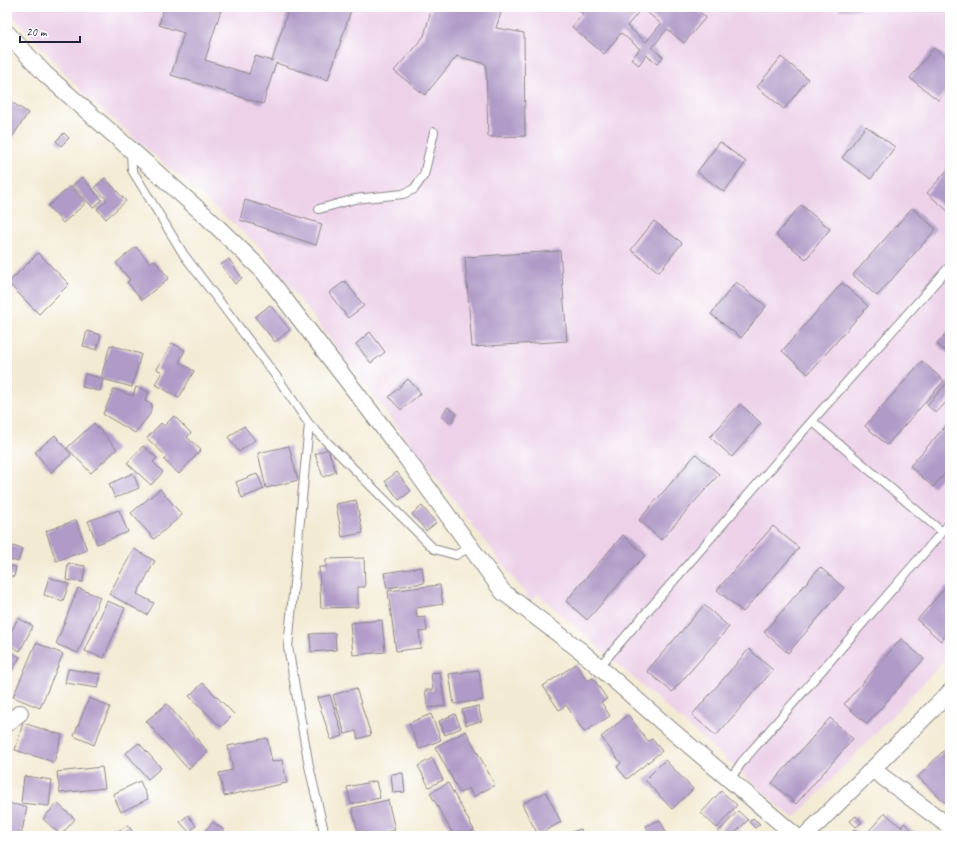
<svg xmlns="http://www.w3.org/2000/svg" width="957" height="843" viewBox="0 0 957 843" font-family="Caveat,sans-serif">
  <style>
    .built { fill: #ecd1e9 }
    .building { fill: #b09ac7; fill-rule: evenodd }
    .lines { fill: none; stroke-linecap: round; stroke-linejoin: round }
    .service-casing { stroke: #8a8687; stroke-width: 10 }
    .minor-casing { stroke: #8a8687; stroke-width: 18 }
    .service { stroke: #fff; stroke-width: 8 }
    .minor { stroke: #fff; stroke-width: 16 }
  </style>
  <rect width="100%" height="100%" fill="#fff"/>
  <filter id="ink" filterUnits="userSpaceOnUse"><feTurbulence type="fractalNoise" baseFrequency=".025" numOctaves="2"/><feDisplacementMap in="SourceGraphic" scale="8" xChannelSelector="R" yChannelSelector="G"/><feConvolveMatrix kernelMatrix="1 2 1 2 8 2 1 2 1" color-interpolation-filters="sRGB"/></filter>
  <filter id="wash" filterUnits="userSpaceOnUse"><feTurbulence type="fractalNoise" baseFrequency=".012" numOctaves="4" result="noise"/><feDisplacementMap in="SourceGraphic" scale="16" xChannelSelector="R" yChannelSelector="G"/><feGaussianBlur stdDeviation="0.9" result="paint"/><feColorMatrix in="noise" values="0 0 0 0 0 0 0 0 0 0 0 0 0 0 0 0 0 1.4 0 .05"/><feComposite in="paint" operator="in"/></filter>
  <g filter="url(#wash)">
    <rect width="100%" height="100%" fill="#f3ead3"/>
    <path class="built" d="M7,7h943v648l-156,164 -256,-225 -7,7 -273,-356 -174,-151 -77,-85z"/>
    <g id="blocks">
      <path class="building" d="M164,7h58l-17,53 44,14 6,-18 17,5 17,-54h63l-24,73 -52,-17 -13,41 -92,-29 13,-42 -25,-8z
        M432,7h71l-7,21 28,5 1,103 -37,1 -2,-73 -29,-8 -32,39 -31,-24 30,-35z
        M575,7h124l-2,3 9,7 -22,26 -17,-14 -15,19 11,9 -6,7 -11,-9 -7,10 -8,-6 9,-10 -19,-16 -17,21 -32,-27 11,-13zM642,8l19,16 -15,18 -19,-16z
        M839,7h21l1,2 -22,1z
        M934,48l16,12v25l-12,15 -28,-22z
        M781,57l27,22 -24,30 -27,-22z
        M7,99l21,14 -21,32z
        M866,126l29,21 -24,32 -29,-21z
        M64,133l5,5 -8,8 -5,-5z
        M720,142l26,20 -22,30 -27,-20z
        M950,167v44l-1,1 -22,-19z
        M82,177l20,23 -9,8 -20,-23z
        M105,178l21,23 -20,18 -9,-10 10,-9 -12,-13z
        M71,186l15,17 -23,20 -15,-17z
        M245,200l77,24 -6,21 -76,-25z
        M801,205l29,24 -24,30 -30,-24z
        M912,208l24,21 -59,67 -24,-21z
        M654,221l28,22 -23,29 -28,-22z
        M136,247l14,16 4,-3 15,18 -27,22 -15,-18 3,-2 -14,-17z
        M560,251l7,90 -95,6 -7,-90z
        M38,253l31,31 -30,30 -31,-31z
        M229,259l13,19 -7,6 -14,-19z
        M345,281l19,25 -16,12 -19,-25z
        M736,282l30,24 -25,32 -30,-24z
        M842,283l26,23 -60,68 -26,-23z
        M270,305l20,25 -15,12 -20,-25z
        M950,329v26l-13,-11z
        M87,331l14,4 -4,15 -14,-4z
        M370,332l15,20 -14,11 -15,-19z
        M172,343l13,7 -6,12 15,9 -15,27 -24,-14 7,-12 -5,-3z
        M110,345l31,9 -9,33 -29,-8 -3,12 -18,-4 3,-13 16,4z
        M922,361l22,20 -57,64 -22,-19z
        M408,379l13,14 -20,17 -12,-13z
        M948,382l2,1v15l-14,15 -9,-8z
        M136,387l13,5 -4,9 7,3 -2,10 -15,19 -32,-19 11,-25 19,7z
        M740,404l21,19 -29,34 -22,-20z
        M448,407l9,7 -6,9 -10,-7z
        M174,416l17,17 -4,4 14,13 -22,24 -15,-14 3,-3 -20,-19 14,-15 3,3z
        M950,421v47l-17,19 -23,-21z
        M94,423l23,26 -26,24 -24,-25z
        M244,426l11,14 -16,12 -11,-15z
        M55,435l16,20 -20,17 -16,-20z
        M143,446l14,12 -4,4 10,10 -12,13 -24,-22z
        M289,446l9,34 -32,8 -8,-35z
        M328,449l8,23 -13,5 -8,-23z
        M696,454l23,20 -58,66 -22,-20z
        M397,472l14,19 -12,9 -14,-19z
        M133,473l6,15 -24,10 -6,-14z
        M257,474l7,15 -22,9 -6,-16z
        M160,489l22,26 -28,24 -23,-26z
        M356,500l7,33 -21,4 -6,-33z
        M422,506l14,17 -10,8 -14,-17z
        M119,510l9,22 -31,12 -9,-23z
        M76,520l11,30 -31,11 -10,-30z
        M773,526l26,22 -56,64 -26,-22z
        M623,535l22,20 -58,65 -21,-19z
        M7,544l15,5 -4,13 -11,-3z
        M134,549l21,12 -18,33 17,9 -7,12 -38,-21z
        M364,558l1,29h-7v20l-37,1 -2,-41h7v-8z
        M68,563l17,3 -2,16 -17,-2z
        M7,565l9,2 -2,10 -7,-2z
        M422,567l2,16 -37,5 -3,-15z
        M820,567l24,21 -56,65 -24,-21z
        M49,577l20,7 -6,17 -19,-6z
        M440,585l3,19 -27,4 1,10 8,-1 2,14 -8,1 2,16 -25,3 -8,-60z
        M946,587l4,4v39l-9,11 -24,-21z
        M78,588l22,9 -22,56 -22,-9z
        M107,601l18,7 -21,50 -19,-7z
        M704,605l25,22 -57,65 -25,-21z
        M18,618l15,8 -13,25 -13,-7v-4z
        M382,620l3,32 -32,3 -3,-32z
        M335,633l1,17 -25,2 -1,-18z
        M901,639l23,20 -57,65 -23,-20z
        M36,643l27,11 -23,54 -27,-11z
        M749,649l24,21 -57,66 -24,-21z
        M7,650l13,7 -13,23z
        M576,664l11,17 6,-3 14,21 -6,3 9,14 -26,16 -18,-27 -7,5 -16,-24z
        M68,669l33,5 -3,14 -33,-5z
        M479,670l4,30 -29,4 -5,-30z
        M440,672l5,34 -17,2 -3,-18h8l-2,-17z
        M203,683l31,31 -13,13 -32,-31z
        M356,688l15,47 -13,4 -2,-8 -11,3 -12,-39z
        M330,695l13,41 -12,4 -14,-42z
        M89,698l21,9 -16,38 -20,-9z
        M167,704l41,48 -20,17 -42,-48z
        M478,706l4,15 -16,4 -4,-15z
        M431,714l10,26 -22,9 -10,-26z
        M455,714l6,14 -16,7 -6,-14z
        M628,715l20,26 4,-2 10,12 -35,28 -10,-12 4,-4 -20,-26z
        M830,718l23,21 -57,65 -24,-21z
        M23,723l39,12 -8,27 -39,-12z
        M466,731l29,54 -22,12 -4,-9 -9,5 -25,-46z
        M267,738l5,24 10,-2 5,23 -63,13 -5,-23 14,-3 -5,-24z
        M139,743l22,25 -13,11 -22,-26z
        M948,746l2,3v58l-32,-30z
        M432,758l11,22 -14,7 -11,-21z
        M665,760l28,29 -21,20 -27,-29z
        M102,767l3,21 -45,5 -3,-21z
        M403,773l2,19 -12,1 -2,-19z
        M24,776l28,4 -3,26 -28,-3z
        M140,781l8,18 -27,13 -8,-18z
        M376,781l4,17 -29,6 -4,-17z
        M448,783l26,47 -10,6h-10l-24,-43z
        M721,791l16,14 -20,23 -16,-15z
        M546,792l15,30 -23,13 -16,-31z
        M388,800l7,30 -27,6h-9l-7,-28z
        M7,803l20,4 -6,29 -14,-2z
        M57,803l18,16 -14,16 -18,-16z
        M738,811l10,9 -16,16h-9l-5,-4z
        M885,813l16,14 3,-4 15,13h-55z
        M188,815l8,11 -7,6 -9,-10z
        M856,816l6,6 -6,5 -6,-6z
        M753,818l7,6 -5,4 -6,-6z
        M660,820l8,16h-17l-5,-10z
        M213,822l12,9 -4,5h-14l-4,-3z
        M128,825l7,11h-33l8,-5 3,3z
        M581,829l2,7h-24z
        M854,829l7,6 -1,1h-13z"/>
    </g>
  </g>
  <g filter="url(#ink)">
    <use href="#blocks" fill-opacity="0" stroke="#8a8687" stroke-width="1"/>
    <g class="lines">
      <g class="service-casing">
        <path id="service" d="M131,152l1,18 52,85 95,125 30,44 125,125 22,6 14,-8
          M319,209l36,-10 48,-5 11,-5 10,-14 10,-43
          M812,421l130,111
          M309,424l-21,223 21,119 16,70
          M599,667l213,-246 138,-155
          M730,779l12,-17 208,-239"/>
      </g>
      <g class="minor-casing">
        <path id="minor" d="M7,33l38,41 162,143 56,54 144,188 96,133 78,59 89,78 126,107
          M7,724l13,-11
          M872,769l78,58
          M805,836l145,-144"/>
      </g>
      <use href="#service" class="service"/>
      <use href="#minor" class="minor"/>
    </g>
  </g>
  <rect width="957" height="843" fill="none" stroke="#fff" stroke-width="24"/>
  <path d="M20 36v6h60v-6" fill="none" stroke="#22223b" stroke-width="2"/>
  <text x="26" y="36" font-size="12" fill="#22223b" stroke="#ffffff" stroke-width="3" paint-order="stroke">20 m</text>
</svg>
